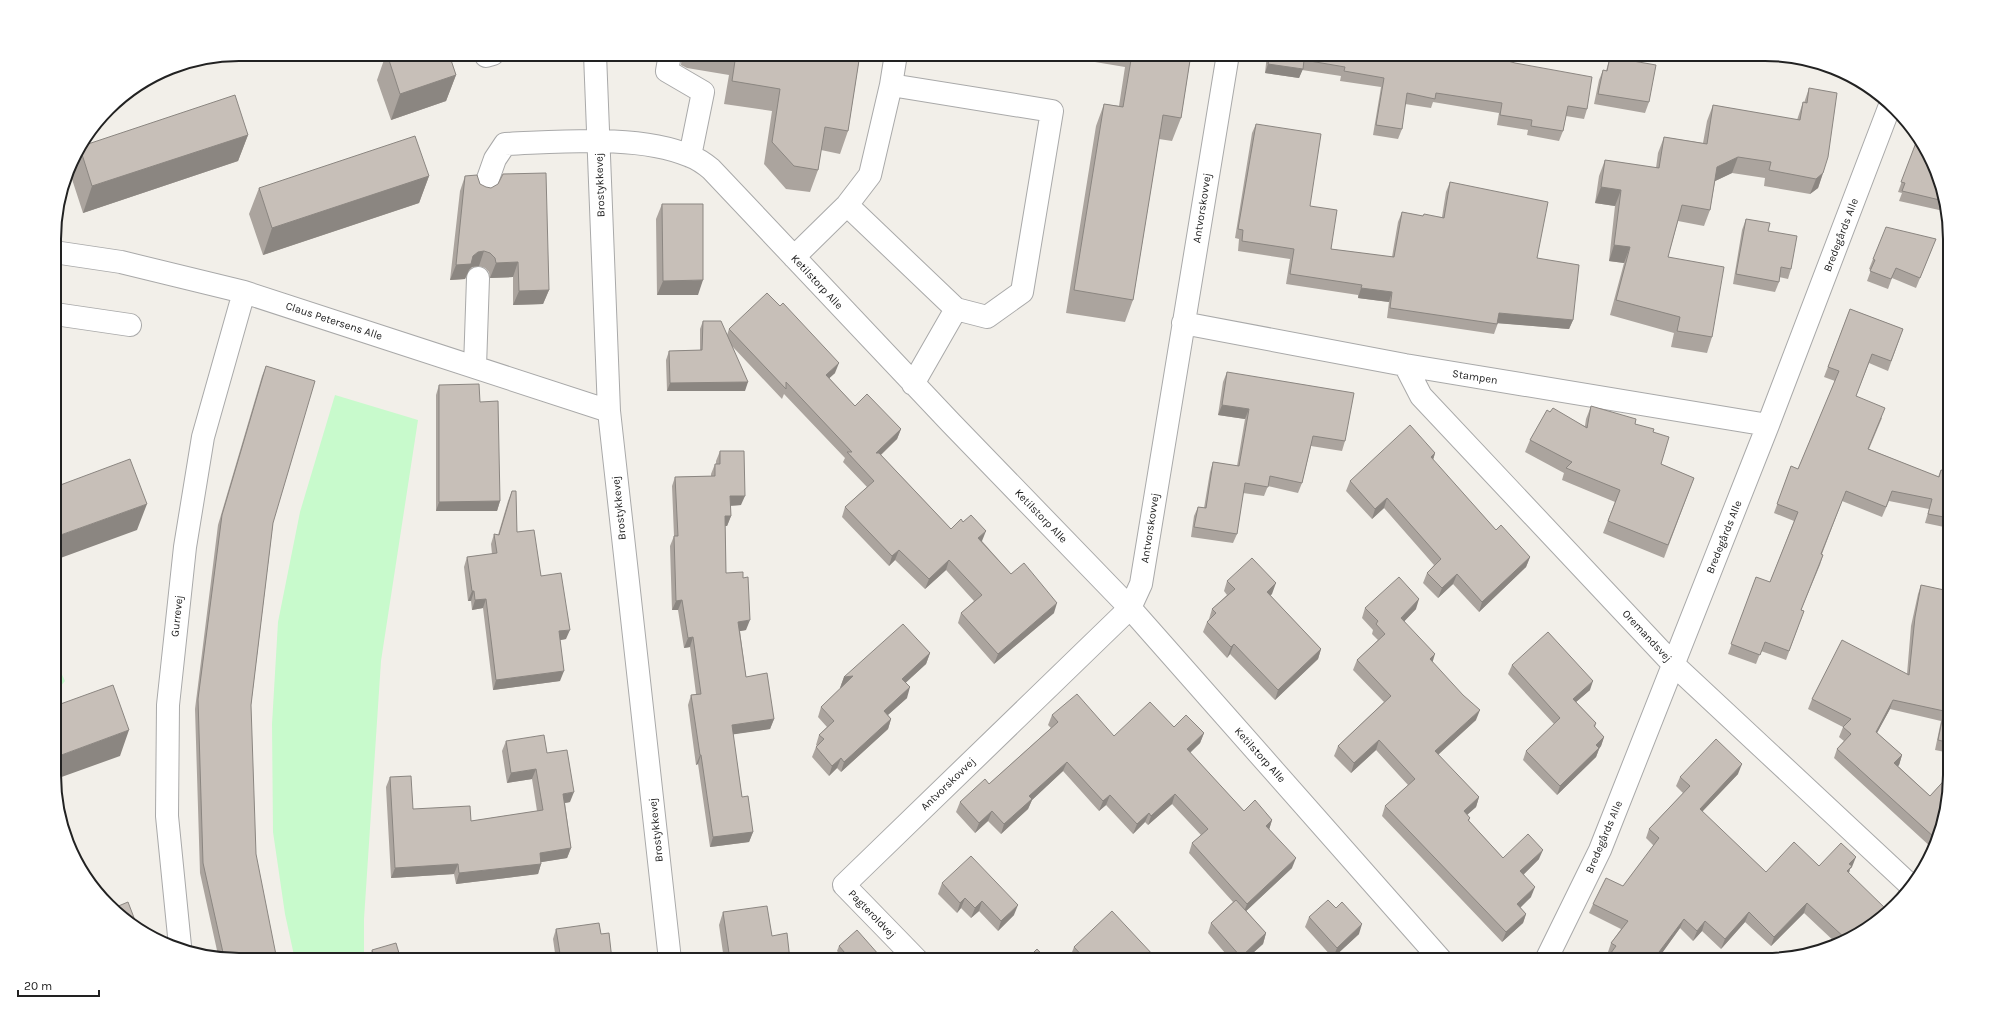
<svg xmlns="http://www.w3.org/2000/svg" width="2004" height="1014" viewBox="0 0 2004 1014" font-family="Karla,sans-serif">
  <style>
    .park { fill: #c8facc }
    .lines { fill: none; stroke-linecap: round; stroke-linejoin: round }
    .minor-casing { stroke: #a9a9a9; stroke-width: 24 }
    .minor { stroke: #fff; stroke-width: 22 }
    .wall { fill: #aba49e }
    .shaded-wall { fill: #8b8681 }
    .building { fill: #c7bfb8; stroke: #8b8681 }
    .labels { text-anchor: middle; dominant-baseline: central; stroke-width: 3; stroke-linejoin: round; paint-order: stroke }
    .street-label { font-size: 11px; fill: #222; stroke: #fff }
    .rim { fill: none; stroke: #222; stroke-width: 2 }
  </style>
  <rect width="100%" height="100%" fill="#f2efe9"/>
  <path class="park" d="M335,395l83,25 -37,241 -17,258v41h-69l-10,-46 -12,-82 -1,-108 6,-102 22,-110z
    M55,660l10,21 -10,12z"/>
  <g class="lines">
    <g class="minor-casing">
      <path id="minor" d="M595,54l14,357 61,549
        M670,54l-3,17 36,21 -13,64
        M486,56l7,-2
        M891,85l161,26 -30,181 -35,25 -31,-8
        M484,190l11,-31 10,-15c56,-2 134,-10 185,12 8,3 15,8 21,13l240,254 179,185 311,352
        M847,205l109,104 -43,75
        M54,252l67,10 123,30 365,119
        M794,257l53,-52 23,-30 21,-90 5,-31
        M55,314l75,11
        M1183,323l222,42 363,60
        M1405,365l16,31 252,268 238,222
        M475,367l3,-89
        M180,946l-13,-130 1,-111 17,-158 18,-110 41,-145
        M917,960l-73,-75 286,-277 11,-24 87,-530
        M1546,960l54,-110 168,-425 121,-317"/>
    </g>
    <use href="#minor" class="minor"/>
  </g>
  <path class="wall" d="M386,54l64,5 6,16 -10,26 -55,19 -14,-40z
    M682,54h178l-12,77 -8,23 -19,-4 -3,20 -8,22 -24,-3 -22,-25 8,-53 -48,-7 5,-29 -42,-7 -6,-3z
    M1047,54h144l-10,64 -9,23 -13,-2 -26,161 -8,22 -59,-9 30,-187 8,-22 15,2 6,-39z
    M1267,54h216l104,55 -3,10 -18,-3 -3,15 -4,10 -32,-6 1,-5 -31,-5 2,-12 -66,-11 -2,6 -26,-4 -3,25 -4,10 -25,-4 8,-48 -41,-6 1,-5 -39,-6 -3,8 -34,-5z
    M1610,57l39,45 -4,11 -51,-9 5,-24 4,-10 3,1z
    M1809,88l14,85 -5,15 -8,6 -46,-8 1,-8 -33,-5 -17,8 -5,29 -6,16 -26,-5 -10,36 44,80 -5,16 -36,-6 3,-14 -64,-18 14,-52 -15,-2 6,-55 -20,-3 4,-27 6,-16 51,8 2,-15 6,-16 39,6 4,-22 6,-16 84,15 6,-18 1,1z
    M1256,124l54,82 21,43 61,8 6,-35 4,-10 21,4 19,1 4,-25 4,-10 87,76 36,62 -4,9 -71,-6 -4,11 -107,-16 2,-16 -31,-4v-3l-72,-11 4,-25 -52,-8 1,-12 -4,-1 17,-105z
    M248,135l-10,26 -155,52 -13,-40 8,-22 4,-5z
    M1917,140l19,29 12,43 -49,-11 3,-8 -4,-1z
    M429,176l-10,27 -156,52 -14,-41 10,-26z
    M465,176l15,8 69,106 -6,14 -30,1v-28l-23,1 -1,-6 -4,-4 -6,-2 -7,1 -3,3 -4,9 -15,1 10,-89z
    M662,204l36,91h-41l-1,-76z
    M1746,219l22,12 23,38 -3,10 -9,-2v5l-4,10 -42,-8 9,-54z
    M1932,249l-16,39 -24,-10 -4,11 -21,-8 4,-11 -2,-1 4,-10z
    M1850,309l53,20 -15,42 -19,-8 -13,33 26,22 -13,31 69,28 3,-7 8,2v56l-24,-5 4,-14 -40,-8 -7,16 -40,-16 -20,53 1,1 -3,10 -19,45 3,1 -18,49 -25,-9 -5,13 -28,-10 28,-77 14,5 24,-61 -20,-8 17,-47 7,3 37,-88 -11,-4z
    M703,321l24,14 2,-6 106,44 -6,5 26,28 46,23 -4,10 -16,16 70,74 31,12 29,33 43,39 -60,51 -36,-41 3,-10 13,-12 -28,-31 -21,19 -30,-29 -6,6 -47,-49 3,-10 22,-20 -24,-25 2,-4 -61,-64 -2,5 -50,-53 13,45h-78l-1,-31 3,-9 31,-1v-21z
    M266,366l7,157 -22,182 -12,255 -21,-5 -18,-82 -5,-164 23,-184 44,-149z
    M1227,372l118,69 -3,10 -31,-5 -9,37 -4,10 -30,-7 -4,10 -21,-3 -6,41 -4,9 -42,-6 3,-21 4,-9 6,1 6,-36 3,-10 24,4 8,-47 -27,-4 5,-33z
    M439,385l41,17 20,99 -3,10h-61v-116z
    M1591,406l44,18 18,8 8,32 33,14 -30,80 -61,-25 12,-31 -53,-22 2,-7 -39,-21 5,-12 20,-28 35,14 1,-7z
    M720,451l21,54 -11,1 1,10 -4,10h-2l1,47 20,57 -6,1 6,46 28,42 -4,10 -37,5 9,63 11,35 -4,10 -39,5 -12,-83 -2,1 -8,-60 3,-10 5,-1 -6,-47 -6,1 -6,-38h-6l-2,-64 4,-10 -2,-50 3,-9 36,-1v-2l4,-10h1v-3z
    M1435,453l-2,7 63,70 34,27 -4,10 -47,45 -26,-28 -15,14 -15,-15 4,-10 7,-8 -50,-57 -12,11 -26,-28 4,-10z
    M512,491l5,41 24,44 25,63 -6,1v41l-67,9 -10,-82 -11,2 -1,-9h-3l-4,-34 3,-10 25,-3 -1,-10 3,-10 4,1 10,-34z
    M1227,581l45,13 -2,1 51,54 -3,10 -43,41 -45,-46 -3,4 -24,-26 4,-10 2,-3 3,-10 15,-14 -3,-4z
    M1921,585l28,6 1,162 -15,-3 6,-29 -51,-12 -13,24 25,22 -3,10 -1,1 32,30 20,-22 -17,75 -99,-91 3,-9 7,-8 -5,-4 4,-10 -35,-18 4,-10 95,-25 4,-48 7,-32z
    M1365,608l51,1 -12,12 28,41 44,58 -38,35 41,42 -3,10 -9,8 3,3 -1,3 34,37 36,1 -15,15 7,23 -11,10 6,7 -3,9 -21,19 -120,-126 3,-10 23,-21 -32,-35 -25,23 -17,-17 4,-10 46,-44 -31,-32 4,-10 21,-20 -6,-6 1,-4 -11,-12z
    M930,653l-4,11 -20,18 1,16 -19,17 3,4 -3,10 -47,43 -4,-4 -8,8 -17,-19 4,-10 1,-1 -1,-1 3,-10 8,-8 -9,-10 3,-10 21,-20 -2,1 4,-11z
    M1512,665l78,25 -14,12 20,21 -1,5 9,9 -3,9 -2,3 -3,8 -39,38 -34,-35 3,-9 28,-27 -46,-50z
    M1052,715l62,21 60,-9 30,6 -4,10 -10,10 54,58 28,9 -3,9 23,39 -46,43 20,22 -3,11 -18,16h-14l-23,-27 3,-10 22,-21 -44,-49 3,-10 9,-8 -29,-31 -24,21 -3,-3 -12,12 -27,-29 -7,6 -36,-40 -31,29 -4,9 -27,25 -13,-13 -13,12 -19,-21 4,-10 29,-18 62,-56 -3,-3z
    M506,741l41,12 23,49 -5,1 6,45 -4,10 -26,4v2l-3,10 -82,10 -2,-10 -63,4 -5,-91 4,-10 23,32 58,12 66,-10 -5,-32 -25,4 -5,-32z
    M1738,774l-36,38 64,60 53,-6 33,1 -2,2 -1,4 18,56 -30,15 -33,-31 -33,33 -26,-24 -24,27 -19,-18 -9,10 -13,-13 -23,32h-50l3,-6 -2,-2 3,-9 10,-14 -32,-16 4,-9 30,-18 31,-40 -8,-8 3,-9 34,-36 -7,-7 4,-9z
    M942,883l72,32 -16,16 -19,-20 -8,7 -10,-10 -4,5 -19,-19z
    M723,912l49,24 18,24h-66l-5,-35z
    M1309,917l50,17 -26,24 -28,-31z
    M556,929l45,5 11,26h-56l-3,-21z
    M839,946l38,14h-32l-8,-9z
    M1074,947l78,13h-79l-3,-3z
    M372,950l29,10h-33z"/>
  <path class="shaded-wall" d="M437,54h27l-30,10z
    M1268,64l35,5 -4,9 -34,-5z
    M456,75l-10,26 -55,19 9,-26z
    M248,135l-10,26 -155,52 9,-27z
    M1738,157l-6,16 -21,10 6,-16z
    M1823,173l-5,15 -8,6 6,-15z
    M429,176l-10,27 -156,52 9,-27z
    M1601,187l20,3 -6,16 -20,-3z
    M1614,245l16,2 -6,16 -15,-2z
    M484,251l-5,15 -7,1 -3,3 -4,9 -15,1 6,-15 17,-9 5,-4z
    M518,262l-5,15 -23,1 6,-15z
    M703,280l-5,15h-41l6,-14z
    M1361,288l31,4 -3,10 -31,-4z
    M549,290l-6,14 -30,1 6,-14z
    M1499,313l74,7 -4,9 -74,-6z
    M839,363l-4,10 -13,12 4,-10z
    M748,382l-3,9h-78l3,-8z
    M1222,405l27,4 -4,10 -27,-4z
    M901,429l-4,10 -25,24 4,-10z
    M1435,453l-3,10 -1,-6z
    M730,496h15l-4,9 -15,1z
    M1387,498l-3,10 -12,11 3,-10z
    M500,501l-3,10h-61l3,-9z
    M147,504l-10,26 -82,30v-23z
    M725,516h6l-4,10h-5z
    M986,531l-4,10 -8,7 4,-10z
    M899,550l-4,10 -6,6 3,-10z
    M1530,557l-4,10 -47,45 3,-10z
    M949,560l-3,10 -21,19 4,-10z
    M1457,574l-4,10 -15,14 4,-10z
    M1276,583l-4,11 -9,8 4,-10z
    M472,591h2l-3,10h-3z
    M486,599l-3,9 -11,2 3,-10z
    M1419,599l-3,10 -18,19 3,-10z
    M682,600l-4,10h-6l4,-9z
    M1057,603l-3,10 -60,51 4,-10z
    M750,620l-4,10 -11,2 3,-10z
    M570,630l-4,9 -11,2 4,-10z
    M693,637l-3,10 -6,1 4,-10z
    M1234,644l-4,10 -3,4 4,-11z
    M1321,649l-3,10 -43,41 3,-10z
    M930,653l-4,11 -27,25 3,-10z
    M1435,654l-3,10 -2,-5z
    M564,671l-4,10 -67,9 3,-10z
    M853,676l-3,10 -10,2 4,-11z
    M1593,681l-3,9 -21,18 4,-9z
    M910,687l-3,11 -26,23 3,-10z
    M1893,700l-3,9 -18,33 4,-10z
    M1480,710l-4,10 -45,41 4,-10z
    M774,719l-4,10 -41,6 3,-10z
    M891,719l-3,10 -47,43 3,-10z
    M129,730l-9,26 -64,23v-22z
    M1204,733l-4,10 -17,16 4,-10z
    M1604,737l-3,9 -2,3 -3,8 -39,38 3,-9 36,-41z
    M1379,740l-3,10 -25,23 3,-10z
    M700,755h1l-3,9 -2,1z
    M1902,755l-3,10 -8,8 3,-10z
    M841,758l-4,10 -8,8 3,-10z
    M1067,762l-4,9 -31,29 -4,9 -27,25 3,-10 25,-28z
    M1742,764l-4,10 -42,44 4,-9z
    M536,769l-4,10 -25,4 4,-10z
    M574,792l-4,10 -11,2 4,-10z
    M1175,794l-3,10 -24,21 3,-9z
    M1110,795l-4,10 -7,6 4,-10z
    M1479,797l-3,10 -16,14 4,-10z
    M992,811l-4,10 -13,12 4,-10z
    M1149,813l-4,9 -12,12 4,-10z
    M1272,820l-3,10 -3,-4z
    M753,832l-4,10 -39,5 3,-10z
    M571,848l-4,10 -31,5 4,-10z
    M1543,850l-4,9 -22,22 3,-10z
    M1856,857l-4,10 -2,2 -2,6 -5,5 6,-16z
    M1296,858l-4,10 -49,46 4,-10z
    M458,864l-4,10 -63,4 4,-10z
    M541,864l-3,10 -82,10 3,-11z
    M1535,887l-4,10 -17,17 3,-10z
    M965,898l-4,10 -4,5 3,-10z
    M982,901l-3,10 -8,7 4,-10z
    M1807,903l-3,10 -33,33 3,-9z
    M1018,905l-4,10 -16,16 3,-10z
    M1749,912l-4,10 -24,27 4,-10z
    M1526,914l-3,9 -21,19 4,-10z
    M1684,919l-4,9 -23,32h-4z
    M1705,921l-3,10 -9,10 4,-10z
    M1362,924l-3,10 -26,24 4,-10z
    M1266,933l-3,11 -18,16h-5l1,-3z
    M879,955l-2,5h-3z"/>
  <path class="building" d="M387,54h62l7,21 -56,19z
    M736,54h124l-12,77 -23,-4 -7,43 -24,-4 -22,-24 8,-53 -48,-8z
    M1132,54h59l-10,64 -18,-3 -30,185 -59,-10 30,-186 19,3z
    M1270,54h213l32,9 77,14 -5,32 -19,-3 -5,25 -32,-5 1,-6 -32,-5 2,-12 -66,-10 -1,6 -28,-6 -5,36 -26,-4 8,-47 -40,-7 1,-4 -41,-7 -1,9 -35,-5z
    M1610,57l46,8 -7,37 -51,-8 5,-24 4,1z
    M1809,88l28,5 -9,64 -5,16 -7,6 -47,-9 2,-8 -33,-5 -21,10 -7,43 -28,-5 -14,52 56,10 -12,70 -35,-6 3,-14 -64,-17 14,-53 -16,-2 7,-55 -20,-3 4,-27 54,8 5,-31 43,7 6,-39 87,15 3,-18 4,1z
    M235,95l13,40 -156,51 -12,-38 2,-2z
    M1256,124l65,10 -11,72 27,4 -6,39 63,8 8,-45 21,4 1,-2 20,4 6,-36 98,20 -11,56 42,7 -6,55 -74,-7 -2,11 -107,-16 2,-16 -31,-4 1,-3 -72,-11 4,-25 -52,-8 1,-11 -5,-1z
    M415,136l14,40 -157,52 -13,-40z
    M1917,140l3,1 16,28 8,32 -42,-10 3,-8 -4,-1z
    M546,173l3,117 -30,1 -1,-29 -22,1 -1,-5 -5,-5 -6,-2 -6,1 -5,4 -2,8 -15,1 9,-89 12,-1 3,9 6,3 5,1 7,-4 5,-10z
    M662,204h41v76l-40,1z
    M1746,219l24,4 -2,8 29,5 -6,33 -10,-2 -2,15 -43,-8z
    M1886,227l50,12 -16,39 -24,-10 -5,11 -21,-8 5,-11 -2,-1z
    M767,293l13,13 3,-3 56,60 -13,12 29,31 12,-12 34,35 -25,24h3l72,76 10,-10 2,3 8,-7 15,16 -8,7 33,36 13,-11 33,40 -59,51 -37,-41 21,-18 -33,-35 -20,19 -30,-29 -7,6 -47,-49 29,-26 -27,-29h5l-66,-70v7l-57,-60z
    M1850,309l53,20 -12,32 -19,-7 -16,42 29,12 -17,41 71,28 2,-7 8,2v46l-21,-4 4,-15 -40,-8 -6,16 -40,-16 -25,63 2,1 -22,55 3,1 -15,40 -24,-9 -5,13 -29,-11 25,-67 14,5 28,-70 -21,-8 14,-38 7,3 41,-98 -11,-4z
    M703,321h18l27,61 -78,1 -1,-32 33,-1z
    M266,366l49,15 -42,142 -22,182 5,149 21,106h-38l-15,-3 -21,-94 -5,-164 24,-184z
    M1227,372l127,21 -9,48 -32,-5 -11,47 -32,-7 -2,11 -23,-4 -8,51 -43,-7 4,-20 8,1 7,-46 26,4 10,-57 -27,-4z
    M479,384l1,18 18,-1 2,100 -61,1v-117z
    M1591,406l45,13 -1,5 19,5 -1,3 16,5 -8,27 33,14 -26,67 -60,-24 12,-31 -54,-22 6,-6 -42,-22 17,-30 3,2 3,-4 34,20z
    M1410,425l25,28 -4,4 65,73 5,-5 29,32 -48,45 -25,-28 -15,14 -15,-15 14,-14 -54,-61 -12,11 -25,-28z
    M720,451h24l1,45h-15l1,20h-6l1,57 17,-1v6l5,-1 2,43 -12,2 8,55 21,-4 7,46 -42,6 10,72 6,-1 5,36 -40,5 -12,-82h-1l-9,-60 10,-1 -8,-57 -5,1 -6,-38 -6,1 -2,-65h4l-3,-59 40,-1v-12h5z
    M130,459l17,45 -92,33v-50z
    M512,491h4l1,41 17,-2 7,46 20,-3 9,57 -11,1 5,40 -68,9 -10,-81 -11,1 -1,-9h-2l-5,-34 30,-4 -3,-19 5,1z
    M1252,558l24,25 -9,9 54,57 -43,41 -44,-46 -3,3 -24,-25 9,-9 -4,-4 23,-20 -8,-8z
    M1399,577l20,22 -18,19 34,36 -5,5 33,36 17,15 -45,41 44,46 -15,14 6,7 -2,2 35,38 25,-24 15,16 -23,21 15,16 -18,17 9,10 -20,18 -121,-126 30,-27 -36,-39 -25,23 -16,-17 53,-50 -34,-36 28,-26 -9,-10 2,-3 -13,-13z
    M1921,585l28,6 1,152 -12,-3 6,-29 -51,-11 -17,32 26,23 -8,8 36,33 20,-22 -15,64 -98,-89 14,-15 -8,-7 8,-8 -39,-20 30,-59 67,35 6,-58z
    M903,624l27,29 -28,26 8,8 -26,24 7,8 -47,43 -3,-4 -9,8 -16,-19 8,-8 -5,-4 15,-14 -13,-14 32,-31 -9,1z
    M1548,632l45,49 -20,18 23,24 -2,3 10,11 -8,8 3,3 -39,38 -34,-35 34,-33 -48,-53z
    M113,685l16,45 -73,27 -1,-51z
    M1077,694l37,42 36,-34 24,25 12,-12 18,18 -17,16 57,62 11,-11 17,20 -6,6 30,32 -49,46 -55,-61 16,-14 -33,-35 -24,22 -2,-3 -12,11 -27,-29 -7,6 -36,-39 -38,34 3,3 -28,25 -12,-13 -13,12 -19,-21 25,-23 4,5 69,-62 -6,-7z
    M544,735l3,18 20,-3 7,42 -11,2 8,54 -31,5 1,11 -82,9 -1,-9 -63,4 -5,-91 21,-1 2,33 57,-3 1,15 72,-11 -7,-41 -25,4 -5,-32z
    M1716,739l26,25 -42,45 66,63 28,-30 25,24 22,-23 15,14 -7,7 3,2 -5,5 41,40 -21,18 -21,10 -39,-36 -33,34 -25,-25 -24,27 -20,-18 -8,10 -13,-12 -31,41h-41l-4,-3 8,-11 -5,-3 17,-22 -35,-17 13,-26 17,8 36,-48 -10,-9 41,-43 -10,-9z
    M971,856l47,49 -17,16 -19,-20 -7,7 -10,-10 -5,5 -18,-20z
    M1236,900l30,33 -25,24 -30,-34z
    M1328,900l8,8 6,-6 20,22 -25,24 -28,-31z
    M128,902l8,21 -20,-16z
    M767,906l5,30 15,-3 3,27h-60l-7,-48z
    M1112,911l42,45 -4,4h-64l-12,-13z
    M599,923l2,11 8,-1 3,27h-51l-5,-31z
    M857,930l22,25 -5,5h-23l-12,-14z
    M396,943l5,17h-26l-3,-10z
    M1037,949l10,11h-21z"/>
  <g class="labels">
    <g class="street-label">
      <text transform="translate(600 185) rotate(-92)">Brostykkevej</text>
      <text transform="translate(1202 208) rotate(-81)">Antvorskovvej</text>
      <text transform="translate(1841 235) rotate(-69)">Bredegårds Alle</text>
      <text transform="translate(817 282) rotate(47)">Ketilstorp Alle</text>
      <text transform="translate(334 321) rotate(18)">Claus Petersens Alle</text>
      <text transform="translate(1475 377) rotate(9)">Stampen</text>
      <text transform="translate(619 508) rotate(-96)">Brostykkevej</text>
      <text transform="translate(1041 516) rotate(46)">Ketilstorp Alle</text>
      <text transform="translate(1150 528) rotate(-81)">Antvorskovvej</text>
      <text transform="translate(1724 537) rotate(-68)">Bredegårds Alle</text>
      <text transform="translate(177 616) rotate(-84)">Gurrevej</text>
      <text transform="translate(1647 636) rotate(47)">Oremandsvej</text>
      <text transform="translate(1260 755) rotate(48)">Ketilstorp Alle</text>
      <text transform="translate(948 784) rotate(-44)">Antvorskovvej</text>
      <text transform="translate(656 830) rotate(-96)">Brostykkevej</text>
      <text transform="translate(1604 837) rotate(-67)">Bredegårds Alle</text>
      <text transform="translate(872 914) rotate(46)">Pagteroldvej</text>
    </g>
  </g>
  <path d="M0 0H2004V1014H0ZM239 61H1765A178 178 0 0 1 1943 239V775A178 178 0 0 1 1765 953H239A178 178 0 0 1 61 775V239A178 178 0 0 1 239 61Z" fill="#fff" fill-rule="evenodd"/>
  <path class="rim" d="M239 61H1765A178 178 0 0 1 1943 239V775A178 178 0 0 1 1765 953H239A178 178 0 0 1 61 775V239A178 178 0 0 1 239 61Z"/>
  <path d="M18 990v6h81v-6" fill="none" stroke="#222222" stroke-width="2"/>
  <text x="24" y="990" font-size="12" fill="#222222" stroke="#ffffff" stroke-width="3" paint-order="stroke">20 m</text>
</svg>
